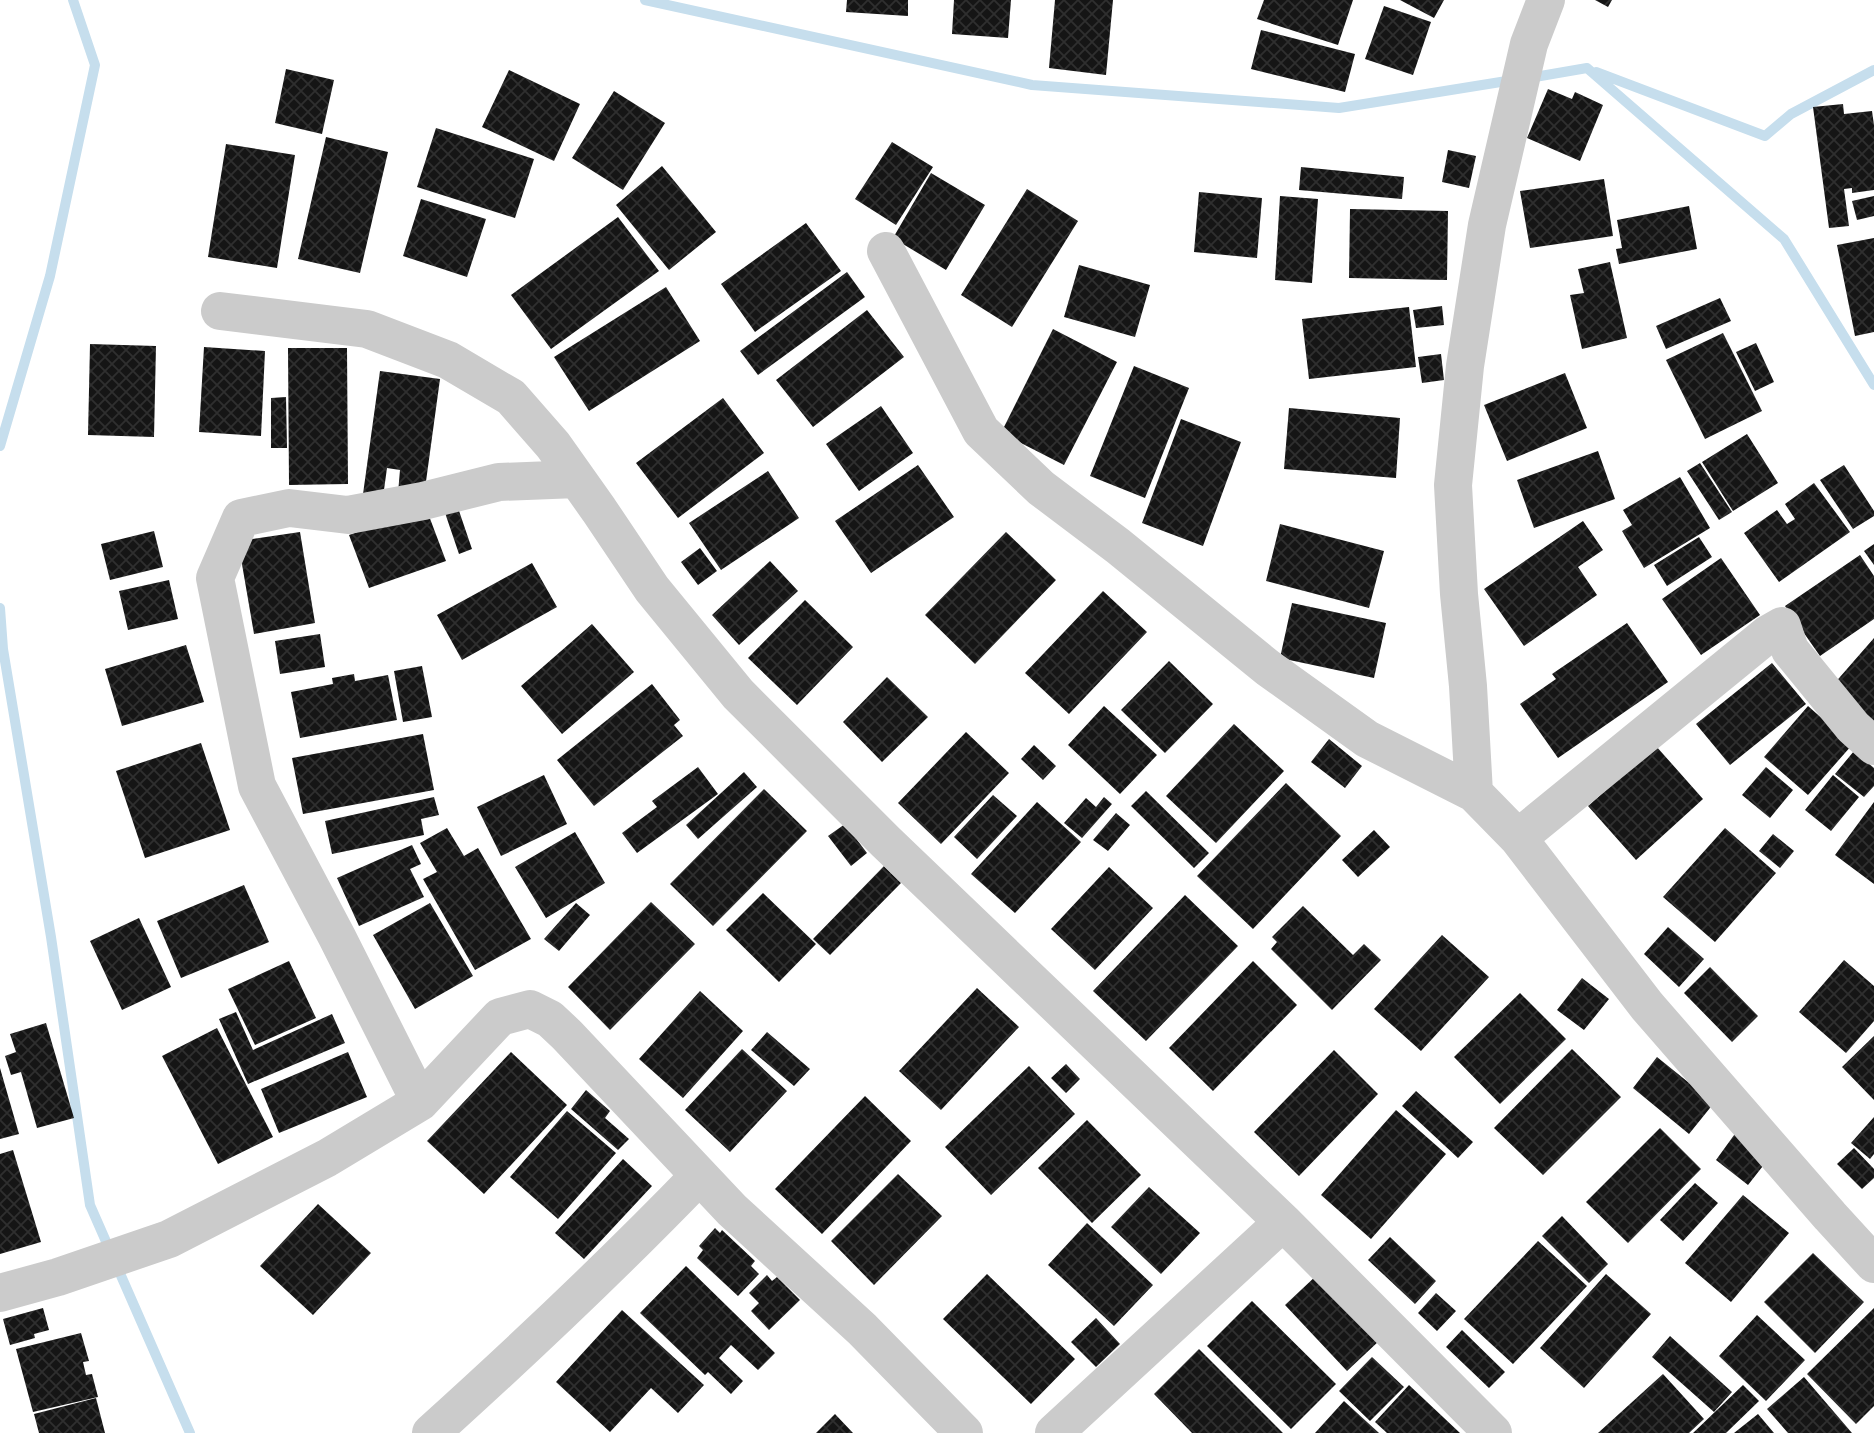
<svg xmlns="http://www.w3.org/2000/svg" width="1874" height="1433" viewBox="0 0 1874 1433" font-family="Manrope,sans-serif">
  <style>
    .lines { fill: none; stroke-linecap: round; stroke-linejoin: round }
    .stream { stroke: #c6deed; stroke-width: 10 }
    .building { fill: url(#building-cross-hatch) }
    .minor { stroke: #cbcbcb; stroke-width: 38 }
  </style>
  <defs>
    <pattern id="building-cross-hatch" width="8" height="8" patternUnits="userSpaceOnUse" patternTransform="scale(1.75)"><rect width="8" height="8" fill="#151515"/><path d="M0 0l8 8M0 8l8-8" fill="none" stroke="#2f2f2f"/></pattern>
  </defs>
  <rect width="100%" height="100%" fill="#fff"/>
  <g class="lines">
    <path class="stream" d="M645,0l387,85 307,23 174,-28
      M1596,72l169,64 26,-22 83,-44
      M1529,78l58,-10 197,171 90,146
      M0,446l50,-170 45,-211 -22,-65
      M0,608l3,41 48,288 39,268 100,228"/>
  </g>
  <path class="building" d="M847,0h61v16l-62,-4z
    M954,0h57l-3,38 -56,-4z
    M1055,0h58l-7,75 -57,-7z
    M1264,0h89l-15,45 -81,-26z
    M1400,0h44l-10,18z
    M1595,0h17l-4,7z
    M1384,6l47,16 -18,53 -48,-16z
    M1261,30l94,24 -10,38 -94,-23z
    M286,69l48,11 -12,54 -47,-11z
    M509,70l71,34 -26,57 -72,-34z
    M1548,89l24,10 3,-7 28,13 -23,56 -53,-23z
    M614,91l51,32 -42,67 -51,-32z
    M1843,104l1,10 28,-3 2,14v65l-22,3v-5l-8,1 5,37 -20,2 -16,-121z
    M436,128l98,31 -19,59 -98,-31z
    M326,137l62,15 -28,121 -62,-14z
    M892,142l41,25 -37,58 -41,-26z
    M226,144l69,11 -18,113 -69,-11z
    M1448,150l28,6 -7,32 -27,-6z
    M662,166l54,66 -47,38 -53,-65z
    M1301,167l103,10 -2,22 -103,-9z
    M931,173l54,32 -39,65 -53,-32z
    M1604,179l9,57 -83,12 -10,-57z
    M1027,189l51,32 -66,106 -51,-32z
    M1199,192l63,6 -5,60 -63,-6z
    M1280,196l38,3 -6,84 -37,-3z
    M1874,196v20l-17,4 -5,-19z
    M421,199l65,20 -19,58 -64,-21z
    M1689,206l8,43 -78,15 -3,-15 6,-1 -5,-28z
    M1350,209l98,2 -1,69 -98,-2z
    M618,217l41,54 -108,78 -40,-54z
    M806,223l35,48 -86,61 -34,-48z
    M1874,238v94l-19,4 -18,-91z
    M1610,262l17,76 -45,11 -12,-54 14,-2 -6,-24z
    M1079,265l71,20 -15,52 -71,-20z
    M847,272l18,25 -107,78 -18,-24z
    M666,287l34,54 -111,70 -35,-54z
    M1720,298l11,23 -65,28 -10,-23z
    M1442,306l2,19 -28,3 -3,-18z
    M1409,307l7,60 -107,12 -7,-60z
    M867,310l37,47 -91,70 -37,-47z
    M1053,329l64,33 -53,103 -63,-32z
    M1723,333l39,78 -57,28 -39,-79z
    M1756,343l18,39 -19,9 -19,-39z
    M90,344l66,2 -2,91 -66,-2z
    M204,347l61,4 -4,85 -62,-4z
    M288,348h59l1,136 -59,1z
    M1441,354l3,26 -22,3 -4,-26z
    M1134,366l55,22 -44,110 -55,-22z
    M380,371l60,8 -16,117 -26,-3 2,-23 -13,-2 -4,29 -20,-3z
    M1565,373l22,55 -80,33 -23,-56z
    M286,397l1,51h-16v-50z
    M723,398l41,55 -86,65 -42,-55z
    M881,406l32,47 -54,38 -33,-47z
    M1289,408l111,10 -4,60 -112,-9z
    M1181,419l60,23 -38,104 -61,-23z
    M1747,434l31,49 -45,28 -31,-49z
    M1598,451l17,48 -81,29 -17,-48z
    M1700,463l32,49 -13,8 -32,-49z
    M918,465l36,52 -83,56 -36,-52z
    M1844,465l30,46v5l-21,13 -33,-49z
    M768,471l31,47 -78,52 -32,-47z
    M1680,477l30,51 -66,40 -22,-37 10,-6 -9,-15z
    M1814,483l36,49 -71,50 -35,-49 33,-23 10,14 8,-5 -10,-15z
    M456,502l16,47 -13,5 -16,-47z
    M426,508l20,53 -77,27 -20,-53z
    M1583,521l20,29 -25,17 19,28 -73,51 -40,-57z
    M1280,524l104,27 -15,57 -103,-27z
    M154,531l9,36 -53,13 -9,-36z
    M300,532l15,91 -61,11 -16,-93z
    M1006,532l50,48 -81,84 -50,-49z
    M1699,537l13,20 -45,29 -13,-21z
    M1874,544v21l-10,-14z
    M700,548l17,23 -19,14 -17,-23z
    M1860,555l14,21v43l-54,37 -35,-50z
    M1721,558l39,57 -59,40 -39,-56z
    M770,561l28,30 -59,54 -27,-30z
    M532,563l25,44 -95,53 -25,-45z
    M169,580l9,39 -50,11 -9,-39z
    M1103,591l44,41 -78,82 -44,-41z
    M805,600l48,47 -56,58 -49,-47z
    M1292,603l94,20 -12,55 -94,-20z
    M1627,623l41,59 -110,76 -38,-54 36,-25 -4,-5z
    M592,624l42,48 -72,62 -41,-48z
    M320,634l5,33 -45,7 -5,-33z
    M1874,638v98l-48,-43z
    M186,645l18,57 -82,24 -17,-57z
    M1169,661l44,43 -48,49 -44,-43z
    M1772,663l34,41 -76,61 -34,-41z
    M422,666l10,51 -29,5 -9,-51z
    M354,674l1,7 33,-6 9,45 -97,18 -9,-46 42,-8 -1,-6z
    M887,677l41,40 -46,45 -39,-40z
    M652,684l28,36 -6,5 9,11 -89,70 -37,-46z
    M1104,706l53,49 -37,39 -52,-49z
    M1808,706l44,39 -44,50 -44,-38z
    M1234,724l50,47 -68,72 -50,-47z
    M966,732l43,41 -68,71 -43,-41z
    M423,734l11,56 -131,24 -11,-56z
    M1329,739l33,27 -17,22 -34,-26z
    M201,743l29,87 -85,28 -29,-87z
    M1034,745l22,21 -13,14 -22,-21z
    M1656,746l47,53 -67,61 -48,-54z
    M1854,751l20,17v18l-10,11 -29,-23z
    M698,767l20,27 -81,59 -15,-20 35,-26 -5,-6z
    M1766,767l27,23 -23,28 -28,-23z
    M744,772l13,15 -59,52 -12,-14z
    M544,775l23,49 -66,32 -24,-49z
    M1833,775l26,22 -28,34 -26,-21z
    M1286,783l55,53 -88,93 -56,-53z
    M764,789l43,42 -94,95 -43,-42z
    M1146,791l63,62 -15,15 -63,-62z
    M993,795l24,21 -40,43 -23,-22z
    M434,797l5,18 -18,4 3,16 -92,19 -7,-33z
    M1104,797l8,7 -30,34 -18,-15 22,-25 10,9z
    M1037,802l44,40 -66,71 -44,-39z
    M1874,802v82l-39,-29z
    M1116,813l14,12 -22,26 -15,-11z
    M845,824l22,29 -16,13 -23,-30z
    M447,828l17,28 14,-8 53,91 -56,31 -52,-91 14,-7 -17,-29z
    M1725,828l51,45 -61,69 -52,-45z
    M1374,830l16,17 -32,30 -16,-17z
    M575,832l30,51 -59,35 -31,-51z
    M1773,834l21,17 -14,17 -21,-17z
    M412,845l9,19 -11,5 14,28 -65,29 -22,-48z
    M884,866l17,17 -71,72 -17,-16z
    M1109,867l44,41 -58,62 -44,-41z
    M244,885l25,57 -88,36 -24,-57z
    M763,893l53,51 -37,38 -53,-52z
    M1185,895l53,51 -92,95 -53,-50z
    M651,902l44,42 -85,86 -42,-43z
    M430,903l43,73 -58,33 -42,-74z
    M576,903l14,12 -31,36 -15,-12z
    M1303,906l50,49 11,-11 17,16 -49,50 -61,-61 6,-7 -5,-5z
    M139,918l32,69 -49,23 -32,-69z
    M1668,927l36,32 -25,28 -35,-33z
    M1442,935l47,42 -68,74 -47,-42z
    M1844,960l30,26v35l-28,32 -47,-41z
    M289,961l27,57 -61,27 -27,-56z
    M1253,961l44,44 -84,86 -44,-43z
    M1710,967l48,49 -26,26 -48,-49z
    M1582,978l27,21 -25,31 -27,-20z
    M977,988l42,39 -78,83 -42,-39z
    M700,991l43,40 -60,67 -44,-39z
    M1520,993l46,46 -66,65 -46,-47z
    M236,1012l17,38 79,-36 13,29 -97,41 -29,-65z
    M46,1023l28,95 -37,10 -16,-56 -10,3 -6,-19 11,-4 -6,-18z
    M217,1028l56,109 -55,27 -56,-108z
    M767,1032l43,37 -16,17 -43,-36z
    M1874,1036v64l-32,-33z
    M742,1049l45,42 -57,61 -45,-42z
    M1572,1049l49,48 -78,78 -49,-47z
    M1334,1050l44,44 -79,82 -45,-44z
    M348,1052l19,45 -88,36 -18,-44z
    M511,1052l56,53 -83,89 -57,-53z
    M1657,1057l57,46 -25,31 -56,-46z
    M1066,1064l14,15 -14,14 -15,-15z
    M1029,1066l46,48 -84,81 -46,-48z
    M0,1068l19,66 -19,5z
    M586,1090l24,21 -5,7 24,21 -11,11 -47,-41z
    M1416,1091l57,51 -15,16 -56,-52z
    M865,1096l46,45 -89,93 -47,-45z
    M1396,1110l50,44 -75,85 -50,-44z
    M567,1111l49,42 -58,66 -48,-42z
    M1874,1117v37l-4,5 -19,-16z
    M1087,1120l54,55 -49,48 -54,-55z
    M1660,1128l41,41 -73,74 -42,-41z
    M1737,1131l33,26 -22,28 -32,-25z
    M1854,1148l20,21v9l-12,11 -25,-25z
    M13,1150l28,92 -41,12v-100z
    M623,1159l29,27 -68,73 -29,-26z
    M898,1174l44,42 -68,69 -43,-44z
    M1695,1183l23,20 -35,38 -23,-21z
    M1149,1187l51,46 -39,41 -50,-47z
    M1743,1195l46,38 -58,69 -46,-39z
    M318,1204l53,49 -58,62 -53,-49z
    M1562,1216l46,48 -19,19 -47,-47z
    M1087,1223l66,62 -39,41 -66,-61z
    M715,1228l5,5 2,-3 33,31 -4,5 8,8 -21,22 -41,-38 6,-8 -4,-4z
    M1390,1237l46,44 -21,23 -47,-44z
    M1538,1241l49,45 -74,78 -49,-45z
    M1813,1253l51,49 -49,51 -51,-51z
    M686,1266l89,87 -17,17 -27,-25 -12,13 24,23 -12,13 -23,-22 -3,3 -65,-62z
    M987,1274l88,85 -44,45 -88,-85z
    M1318,1274l62,66 -33,31 -62,-66z
    M1606,1274l45,40 -67,74 -44,-40z
    M767,1275l5,6 5,-4 23,23 -31,30 -18,-19 8,-8 -10,-10z
    M1436,1293l20,18 -19,20 -19,-18z
    M1252,1301l84,83 -45,45 -84,-83z
    M43,1308l6,22 -15,4 1,4 -25,7 -7,-26z
    M1874,1308v98l-18,18 -49,-50z
    M622,1310l82,75 -26,28 -27,-25 -41,44 -54,-50z
    M1757,1315l48,45 -39,41 -47,-45z
    M1096,1318l24,26 -24,23 -25,-25z
    M1462,1330l43,42 -16,16 -43,-41z
    M81,1333l8,28 -6,1 3,13 6,-1 6,23 -65,15 -17,-63z
    M1670,1336l62,56 -18,20 -62,-55z
    M1199,1349l84,84h-91l-38,-39z
    M1372,1357l32,30 -34,34 -31,-30z
    M1663,1374l41,45 -15,14h-91z
    M1804,1377l48,56h-64l-21,-24z
    M1409,1385l51,48h-73l-12,-11z
    M1743,1385l16,16 -33,32h-33z
    M96,1398l9,35h-66l-5,-19z
    M1344,1401l35,32h-64z
    M835,1414l18,19h-37z
    M1758,1414l16,19h-40z"/>
  <g class="lines">
    <path class="minor" d="M1546,0l-17,44 -42,181 -22,141 -12,119 6,109 9,92 6,107 44,45 129,168 183,210 44,48
      M886,251l95,180 60,57 77,58 150,122 99,71 107,54
      M220,311l147,18 81,31 63,37 42,48 46,65 53,79 86,105 148,148 397,380 210,211
      M1518,838l250,-204 14,-8 8,24 63,77 21,19
      M420,1102l-83,-165 -80,-151 -42,-208 26,-60 48,-10 59,7 75,-14 76,-19 78,-3
      M0,1293l58,-16 111,-38 158,-81 93,-56 80,-85 30,-8 20,10 17,16 165,175 130,119 102,104
      M431,1433c92,-83 182,-168 268,-257
      M1054,1433l229,-211"/>
  </g>
</svg>
